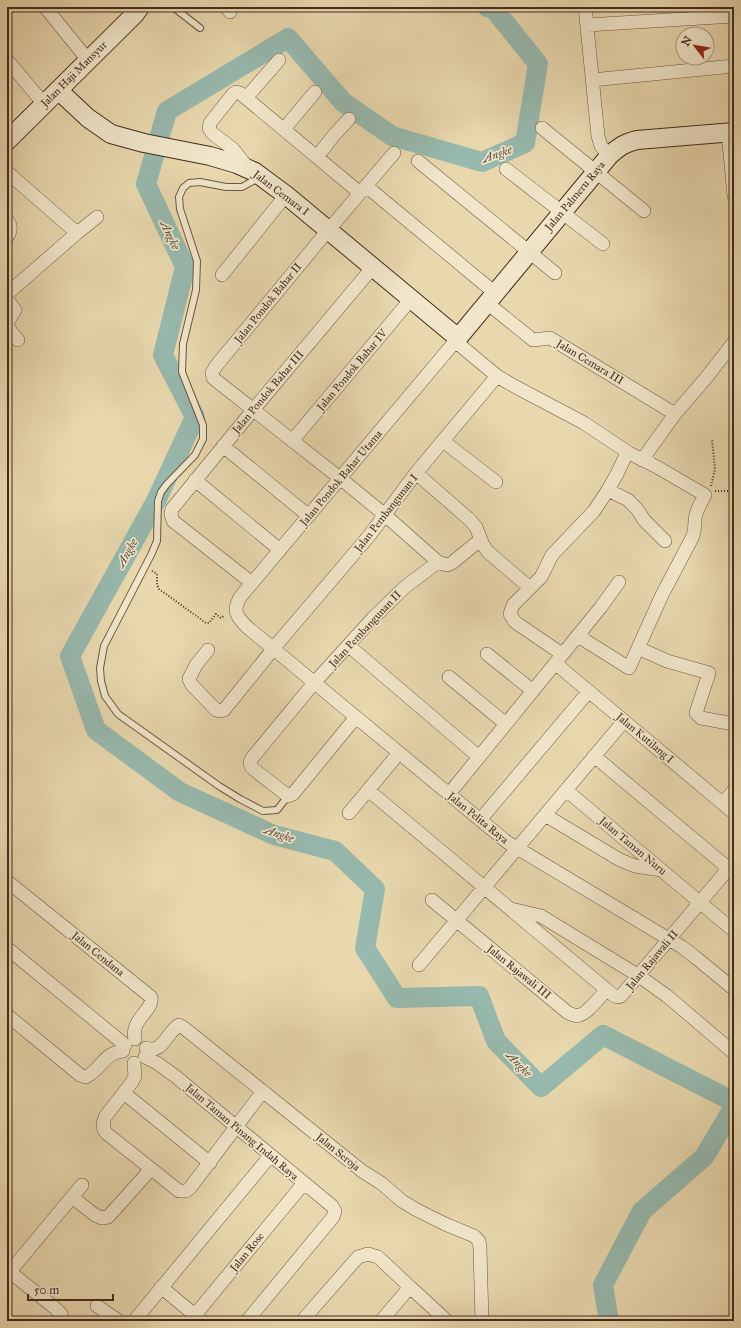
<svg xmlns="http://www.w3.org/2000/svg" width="741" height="1328" viewBox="0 0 741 1328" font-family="'IM FELL Great Primer',serif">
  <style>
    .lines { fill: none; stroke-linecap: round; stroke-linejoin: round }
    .river { stroke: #97b9ae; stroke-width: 20 }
    .lane-casing { stroke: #6c5644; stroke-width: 8 }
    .street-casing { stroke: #6c5644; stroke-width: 14 }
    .secondary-casing { stroke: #432b20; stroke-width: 20 }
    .path { stroke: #432b20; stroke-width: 2; stroke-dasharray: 1 2; stroke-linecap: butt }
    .lane { stroke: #f1e6ca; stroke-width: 6 }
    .street { stroke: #f1e6ca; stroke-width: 13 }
    .secondary { stroke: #f1e6ca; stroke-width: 18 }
    .labels { text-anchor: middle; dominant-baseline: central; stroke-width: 3.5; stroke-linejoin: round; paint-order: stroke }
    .street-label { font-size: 11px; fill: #432b20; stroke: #f1e6ca }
    .water-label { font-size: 12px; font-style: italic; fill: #584e44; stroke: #f1e6ca }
  </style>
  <rect width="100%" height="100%" fill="#e9d8ae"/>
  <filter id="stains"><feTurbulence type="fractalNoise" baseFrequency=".005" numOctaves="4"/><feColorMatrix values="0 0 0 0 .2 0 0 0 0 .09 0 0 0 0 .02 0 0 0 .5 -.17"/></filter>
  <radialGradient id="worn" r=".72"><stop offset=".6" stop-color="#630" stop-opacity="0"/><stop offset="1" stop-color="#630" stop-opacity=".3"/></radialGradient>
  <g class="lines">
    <path class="river" d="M487,7l7,2 44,55 -13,79 -43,19 -90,-26 -49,-34 -55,-64 -121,73 -21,73 39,83 -22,88 32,62 -39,84 -86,155 26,74 84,62 94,43 61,16 40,38 -10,59 32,50 82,-2 17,45 45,46 62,-52 131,67
      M609,1321l-6,-36 39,-74 62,-54 30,-50"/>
    <g class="lane-casing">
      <path id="lane" d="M173,7l27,21
        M260,177l-18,10h-16l-26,-5 -11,1 -6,5 -4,9 1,12 17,52 -1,29 -13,54 -1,28 21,53v14l-8,16 -28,29 -6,8 -3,9 -1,40 -6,14 -47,91 -4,22 1,13 4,15 13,18 101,72 21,13 23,12 14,-1 11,-14"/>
    </g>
    <g class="street-casing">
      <path id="street" d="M45,7l43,53
        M226,7l4,5
        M585,7l13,129 3,10 8,10
        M587,25l147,-9
        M7,60l37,44
        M592,80l142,-14
        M246,98l33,-38
        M542,128l102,83
        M284,129l31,-37
        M728,132l6,64
        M394,153l-74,87 -104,126 -4,7 1,5 128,101 44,36 53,47 9,3 5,-2 28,-23
        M317,157l17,-22 15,-16
        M418,161l137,112
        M248,168l-15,-19 -21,-16 -3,-5 1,-5 23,-29 3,-2 4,1 120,100
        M506,169l97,75
        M7,172l70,61
        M366,186l129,107
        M7,220c5,6 4,11 0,17
        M222,275l64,-80
        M7,294l70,-61 20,-16
        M7,299l8,11 -8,13
        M487,303l46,37 17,-2 125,76
        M7,327l11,13
        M458,338l-217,258c-9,14 -5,20 6,31l260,215 175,105 13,10 39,32
        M455,341l42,35 17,10 70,37 45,30 28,14 48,28c-4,7 -9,16 -10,24 0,7 0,13 -3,19l-30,57 -33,73 -51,-32
        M292,441l119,-142
        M443,441l53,41
        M223,446l86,70
        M642,460l33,-46 31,-36 28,-36
        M416,473l54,47 6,7 7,18 5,7 42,36
        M195,480l85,70
        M608,490l9,-16 8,-17 4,-4
        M252,583l-79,-62 -2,-7 1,-5 81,-99 120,-143
        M349,646l130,111
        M638,648l29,13 42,12 -13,40 5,5 33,6
        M208,650l-12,15 -7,14 3,6 24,25 4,1 4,-1 54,-67 91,-107 47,-63 81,-97
        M487,654l46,37
        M562,654l-47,-32 -5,-8 3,-9 28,-28 11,-22 42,-44 14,-21 20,10 9,9 7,11 21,21
        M555,663l179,150
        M449,677l57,47
        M356,717l-63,77 -5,2 -36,-28 -2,-5 2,-5 62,-75 59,-65 32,-31 33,-25
        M594,756l140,117
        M368,790l239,200c4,3 9,9 14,6l113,-134
        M566,790l168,141
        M449,794l152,-187 18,-25
        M723,803l11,-13
        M349,813l50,-60
        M545,815l75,45 15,6 26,4
        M480,820l109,-129
        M7,881l144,116c3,14 -21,22 -16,42
        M432,900l135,112c4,2 8,5 13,3 8,-2 20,-19 27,-25
        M511,909l30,7 98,60 28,20 67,57
        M7,948l118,97
        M419,965l205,-244
        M7,1015l73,60 6,2c16,-8 17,-24 37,-26
        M146,1048c17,6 20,-15 33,-23l5,3 178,143 19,12 21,18 15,9 28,14 29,12 5,5 1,7 2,73
        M145,1057l12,6 18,13 157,130 3,5 -2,6 -86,104
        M134,1063l1,13 -3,6 -27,35c-2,6 -3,11 1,16l73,58h7l4,-3 73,-97
        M124,1093l86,70
        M72,1197l23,18 7,3 6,-1 43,-48
        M10,1272l45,36 6,6 2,7
        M7,1275l75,-90
        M161,1287l41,34
        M410,1287l37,34
        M97,1306l22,15
        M134,1321l136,-165
        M190,1321l114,-138
        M302,1321l56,-64 10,-3 10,3 32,30 -29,34"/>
    </g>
    <g class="secondary-casing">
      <path id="secondary" d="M58,90l30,28 23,16 33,9 66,13 27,8 18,8 31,23 172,143 151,-182c9,-9 16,-13 28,-16l97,-8
        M7,141l128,-127 5,-7"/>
    </g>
    <path class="path" d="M711,486l4,-17 -3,-29
      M715,491h19
      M152,571l5,3v11l2,4 47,34h3l7,-9 5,4 4,-3"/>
    <use href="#lane" class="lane"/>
    <use href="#street" class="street"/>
    <use href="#secondary" class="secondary"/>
  </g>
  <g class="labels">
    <g class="street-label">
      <text transform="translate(74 74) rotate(-45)">Jalan Haji Mansyur</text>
      <text transform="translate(281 193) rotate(37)">Jalan Cemara I</text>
      <text transform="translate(575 196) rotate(-50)">Jalan Palmeru Raya</text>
      <text transform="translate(268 303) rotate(-51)">Jalan Pondok Bahar II</text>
      <text transform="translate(590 362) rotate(31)">Jalan Cemara III</text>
      <text transform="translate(352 370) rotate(-50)">Jalan Pondok Bahar IV</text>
      <text transform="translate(268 392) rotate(-50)">Jalan Pondok Bahar III</text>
      <text transform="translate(341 478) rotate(-50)">Jalan Pondok Bahar Utama</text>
      <text transform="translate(386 513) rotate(-52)">Jalan Pembangunan I</text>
      <text transform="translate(365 629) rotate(-47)">Jalan Pembangunan II</text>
      <text transform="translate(645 738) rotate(40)">Jalan Kutilang I</text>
      <text transform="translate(478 818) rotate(39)">Jalan Pelita Raya</text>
      <text transform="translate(633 846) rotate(40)">Jalan Taman Nuru</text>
      <text transform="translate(98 954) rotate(39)">Jalan Cendana</text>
      <text transform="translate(652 960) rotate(-50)">Jalan Rajawali II</text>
      <text transform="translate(519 972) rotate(39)">Jalan Rajawali III</text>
      <text transform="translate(242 1132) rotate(40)">Jalan Taman Pinang Indah Raya</text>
      <text transform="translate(338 1152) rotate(39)">Jalan Seroja</text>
      <text transform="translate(247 1252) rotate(-51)">Jalan Rose</text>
    </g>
    <g class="water-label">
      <text transform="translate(497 154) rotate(-19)">Angke</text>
      <text transform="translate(170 235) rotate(65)">Angke</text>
      <text transform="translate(127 553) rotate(-61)">Angke</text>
      <text transform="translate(279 834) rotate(19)">Angke</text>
      <text transform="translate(519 1064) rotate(46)">Angke</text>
    </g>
  </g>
  <rect width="741" height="1328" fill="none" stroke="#e9d8ae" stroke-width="24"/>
  <rect x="8" y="8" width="725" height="1312" fill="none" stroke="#432b20" stroke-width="2"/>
  <rect x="12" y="12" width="717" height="1304" fill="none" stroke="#432b20"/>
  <g transform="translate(695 46) rotate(301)"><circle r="19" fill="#f1e6ca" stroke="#ab9b86"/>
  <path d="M0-3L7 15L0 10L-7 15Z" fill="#8f2418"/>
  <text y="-6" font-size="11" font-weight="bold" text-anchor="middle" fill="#432b20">N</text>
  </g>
  <path d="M28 1294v6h85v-6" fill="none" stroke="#432b20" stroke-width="2"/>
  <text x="34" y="1294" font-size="12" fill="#432b20" stroke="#f1e6ca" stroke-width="3" paint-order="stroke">50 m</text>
  <rect width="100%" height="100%" filter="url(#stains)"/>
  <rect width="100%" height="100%" fill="url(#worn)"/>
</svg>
